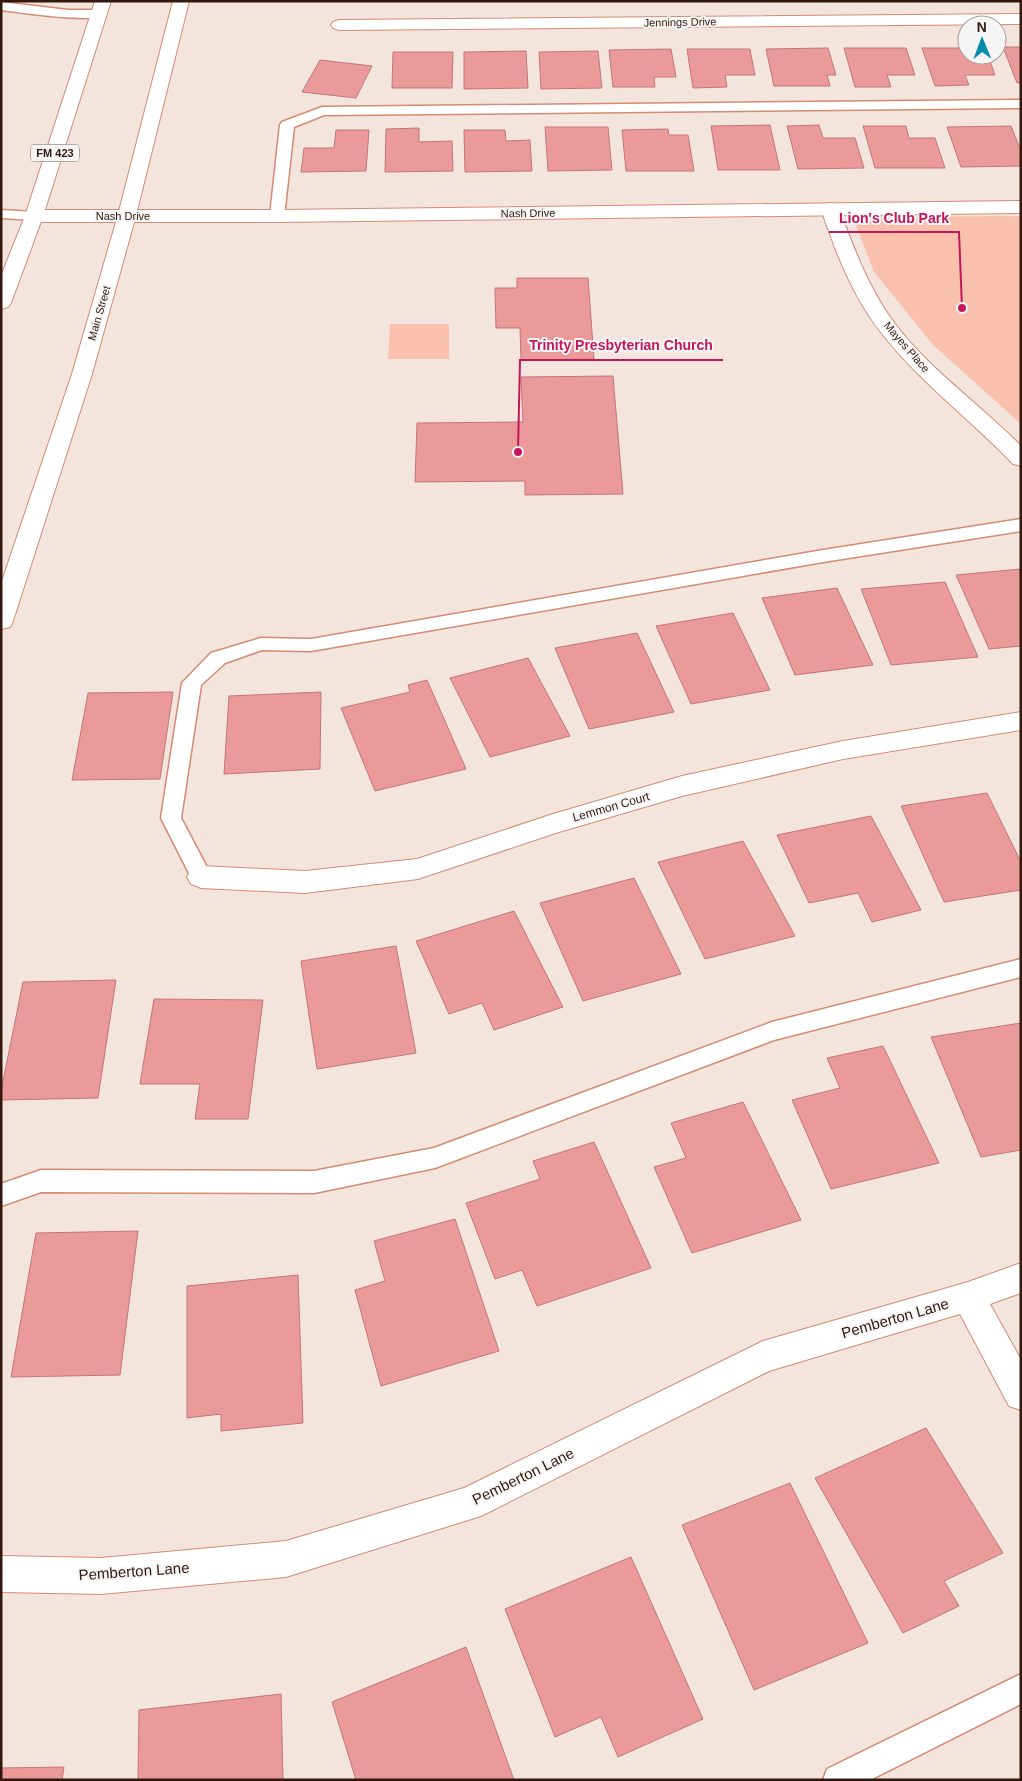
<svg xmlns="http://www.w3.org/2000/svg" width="1022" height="1781" viewBox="0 0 1022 1781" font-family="Arial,sans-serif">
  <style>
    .green { fill: #f9c1ad }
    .building { fill: #ea9a99; stroke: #c27676 }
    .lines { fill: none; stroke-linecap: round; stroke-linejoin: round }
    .lane-casing { stroke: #d38b71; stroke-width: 3 }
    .street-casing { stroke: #d38b71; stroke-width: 2 }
    .secondary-casing { stroke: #d38b71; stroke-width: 2 }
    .primary-casing { stroke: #d38b71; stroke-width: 2 }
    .lane { fill: #fff; fill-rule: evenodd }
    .street { fill: #fff; fill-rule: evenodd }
    .secondary { fill: #fff; fill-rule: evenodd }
    .primary { fill: #fff; fill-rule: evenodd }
    .labels { text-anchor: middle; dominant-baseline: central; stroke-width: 4; stroke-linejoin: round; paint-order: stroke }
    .far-street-label { font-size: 11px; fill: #34180e; stroke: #f5f5f5 }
    .shield { fill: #f5f5f5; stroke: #6e5a53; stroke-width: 1 }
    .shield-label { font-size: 11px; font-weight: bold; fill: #34180e }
    .street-label { font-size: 12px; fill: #34180e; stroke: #f5f5f5 }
    .near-street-label { font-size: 15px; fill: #34180e; stroke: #f5f5f5 }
    .leader { fill: none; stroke: #c2185b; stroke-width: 2 }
    .callout-dot { fill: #c2185b; stroke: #f5f5f5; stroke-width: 2 }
    .callout-label { font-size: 14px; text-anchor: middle; font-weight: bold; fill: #c2185b; stroke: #f5f5f5; stroke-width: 4; stroke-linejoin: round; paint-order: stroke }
  </style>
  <rect width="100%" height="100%" fill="#f4e4de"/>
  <path class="green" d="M1021,216v208l-88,-79 -59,-73 -19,-49 19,-6z
    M390,324h59v35h-61z"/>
  <path class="building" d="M1003,47h18v36h-4z
    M828,48l8,27h-9l3,11h-56l-8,-37z
    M844,48h62l9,27h-28l4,12h-36z
    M922,48h45v7h21l7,20h-30l4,10 -34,1z
    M671,49l5,28h-22l1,10h-42l-4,-37z
    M687,49h63l5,26h-30l2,12 -34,1z
    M526,51l2,37 -64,1v-37z
    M598,51l4,37 -61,1 -2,-37z
    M393,52h60l-1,36h-60z
    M320,60l52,6 -16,32 -54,-6z
    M770,125l10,45h-62l-7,-44z
    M819,125l4,13h32l9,30 -66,1 -11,-43z
    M863,126h43l3,12h26l10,30h-70z
    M1011,126l10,25v15l-60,1 -14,-40z
    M545,127h63l4,43 -64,1z
    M419,128v14l33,-1 1,30 -68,1 1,-43z
    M668,129l1,6h19l6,36h-68l-4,-41z
    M336,130h33l-3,41 -65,1 3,-24h30z
    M464,130h41l1,11 24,-1 2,31 -67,1z
    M517,278h71l6,81 -73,1 -1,-32h-24l-1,-40h22z
    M613,376l10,118 -98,1v-14l-110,1 2,-59 106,-1 -2,-45z
    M1021,569v77l-32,3 -33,-74z
    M945,582l33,75 -87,8 -30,-76z
    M837,588l36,77 -78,10 -33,-77z
    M733,613l37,77 -79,14 -35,-78z
    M637,633l37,79 -85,17 -34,-81z
    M528,658l42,78 -80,21 -40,-79z
    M427,680l39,89 -91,22 -34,-83 69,-16 -2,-7z
    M173,692l-13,87 -88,1 16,-87z
    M321,692l-1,77 -96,5 5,-78z
    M987,793l34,69v28l-77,12 -43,-96z
    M871,816l50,94 -49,12 -14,-29 -49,10 -32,-68z
    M743,841l52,95 -90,23 -47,-97z
    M634,878l47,96 -98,27 -43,-98z
    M514,911l49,96 -69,23 -12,-27 -33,11 -33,-73z
    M396,946l20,107 -99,16 -16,-108z
    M116,980l-18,118 -97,2v-9l22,-109z
    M154,999l109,1 -15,119h-53l5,-35h-60z
    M1021,1023v127l-40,7 -50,-120z
    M883,1046l56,117 -108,26 -39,-89 48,-12 -13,-30z
    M743,1102l58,118 -109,33 -38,-86 32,-9 -15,-35z
    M594,1142l57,126 -114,38 -15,-36 -27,9 -29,-76 74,-24 -7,-18z
    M455,1219l44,132 -118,35 -26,-96 30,-9 -11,-40z
    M138,1231l-18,144 -109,2 25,-144z
    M298,1275l5,148 -82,8v-17l-34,4v-132z
    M926,1428l77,125 -59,28 15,25 -56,27 -88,-155z
    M790,1483l78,160 -114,47 -72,-165z
    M631,1557l72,162 -85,38 -17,-40 -46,20 -50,-128z
    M466,1647l48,133h-158l-24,-78z
    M281,1694l2,86h-145l1,-70z
    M64,1767l-2,13h-61v-12z"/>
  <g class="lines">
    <g class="lane-casing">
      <path id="lane" d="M1,2l67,8h31l6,4c-9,10 -87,-2 -104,-4z
        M1021,100v8l-697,7 -30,12 -10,89 -2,3h-10l-2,-3 10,-91 2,-3 40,-15z
        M1,210l33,2 5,1 2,3 -2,3 -5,1 -33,-2z
        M1021,519v12l-198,31 -512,89 -49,-1 -37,13 -24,22 -20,133 31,59 -4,6 -7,2 -7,-2 -33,-65 21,-135 29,-30 50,-15 50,1 512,-89z
        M1021,959v18l-247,63 -339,128 -121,25 -273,-1 -40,14v-22l40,-14 273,1 120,-23 338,-126z
        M1021,1674v30l-151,76h-47l4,-11z"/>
    </g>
    <g class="street-casing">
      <path id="street" d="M1021,14v10l-682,6 -6,-2 -2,-3 2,-3 6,-2z
        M830,203l7,2 2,4c14,37 28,75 51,108 35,50 88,85 131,129v20l-8,-2c-42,-44 -92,-81 -130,-129 -30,-37 -47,-82 -62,-126l2,-4z
        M1021,712v18l-178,29 -161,37 -123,36 -141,47 -113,14 -104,-5 -10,-4 -4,-7 4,-7 10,-4 104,5 112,-12 136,-45 129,-38 161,-35z
        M1021,1263v30l-31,11 31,56v50l-12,-4 -49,-92 -191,57 -288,145 -195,61 -185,17 -100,-2v-36l100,2 185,-17 178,-53 299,-147 205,-59z"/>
    </g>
    <g class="secondary-casing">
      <path id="secondary" d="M1021,201v12l-744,9h-243l-7,-2 -2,-4 2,-4 7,-2h243z"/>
    </g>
    <g class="primary-casing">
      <path id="primary" d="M95,1h16l-68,215 -32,87 -3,4 -7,2v-33l24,-60z
        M173,1h16l-53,214 -44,159 -79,247 -3,6 -9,2v-45l71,-210 46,-159z"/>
    </g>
    <use href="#lane" class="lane"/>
    <use href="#street" class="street"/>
    <use href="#secondary" class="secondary"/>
    <use href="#primary" class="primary"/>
  </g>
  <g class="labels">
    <g class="far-street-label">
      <text transform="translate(680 22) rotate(-1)">Jennings Drive</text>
      <text transform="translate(528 213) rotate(-1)">Nash Drive</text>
      <text x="123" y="216">Nash Drive</text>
      <text transform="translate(99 313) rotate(-74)">Main Street</text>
      <text transform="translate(907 347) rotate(49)">Mayes Place</text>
    </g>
    <rect class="shield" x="31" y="144.5" width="48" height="17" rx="4"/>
    <g class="shield-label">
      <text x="55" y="153">FM 423</text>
    </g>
    <g class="street-label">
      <text transform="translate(611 807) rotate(-16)">Lemmon Court</text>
    </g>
    <g class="near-street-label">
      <text transform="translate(895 1318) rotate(-16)">Pemberton Lane</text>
      <text transform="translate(523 1476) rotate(-26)">Pemberton Lane</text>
      <text transform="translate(134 1571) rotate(-4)">Pemberton Lane</text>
    </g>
  </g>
  <path class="leader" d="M962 308L959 232H829M518 452L520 360H723"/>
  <g class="callout-dot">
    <circle cx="962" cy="308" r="5"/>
    <circle cx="518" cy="452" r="5"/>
  </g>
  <g class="callout-label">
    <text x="894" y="223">Lion's Club Park</text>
    <text x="621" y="350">Trinity Presbyterian Church</text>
  </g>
  <rect width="1022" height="1781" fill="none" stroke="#34180e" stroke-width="5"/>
  <g transform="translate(982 40) rotate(359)"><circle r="24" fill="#f5f5f5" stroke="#a89d99"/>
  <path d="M0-4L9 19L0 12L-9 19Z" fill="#038cab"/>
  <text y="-8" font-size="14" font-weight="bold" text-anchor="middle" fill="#34180e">N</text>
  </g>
</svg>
